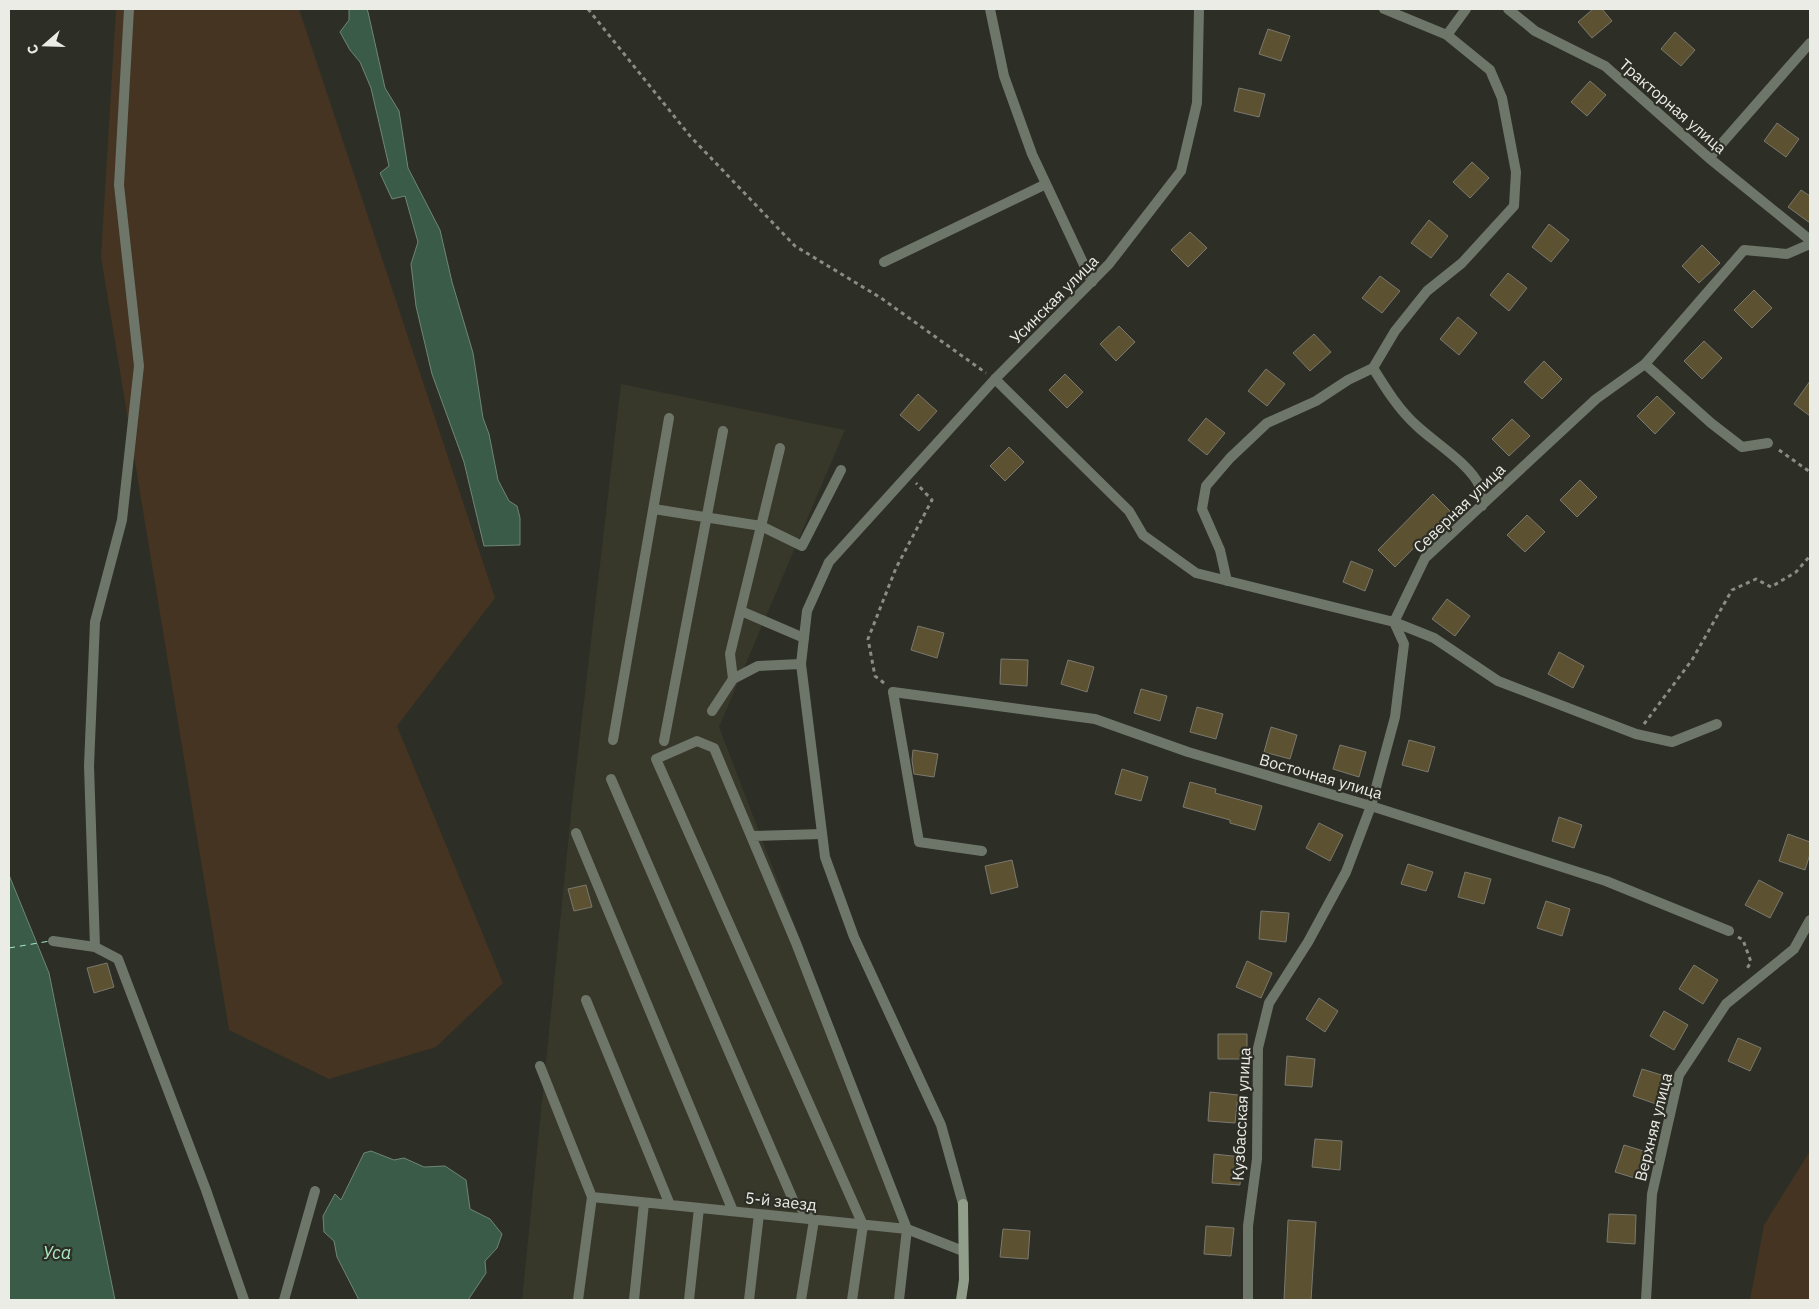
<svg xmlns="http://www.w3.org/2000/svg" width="1819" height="1309" viewBox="0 0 1819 1309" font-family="'IBM Plex Sans',sans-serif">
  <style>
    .built { fill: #37382a }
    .green { fill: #443421 }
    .water { fill: #3a5b47; stroke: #6f8677 }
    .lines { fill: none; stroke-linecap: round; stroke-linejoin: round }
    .ferry { stroke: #abe9c3; stroke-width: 1; stroke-dasharray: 6 5; stroke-linecap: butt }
    .building { fill: #5c5130; stroke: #7b786f }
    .path { stroke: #8b8c85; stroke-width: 3; stroke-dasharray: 4 4; stroke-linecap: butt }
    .service { stroke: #6d7669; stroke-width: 10 }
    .minor { stroke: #6d7669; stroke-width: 10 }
    .tertiary { stroke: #6d7669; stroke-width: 10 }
    .secondary { stroke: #919f8a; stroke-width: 10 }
    .labels { text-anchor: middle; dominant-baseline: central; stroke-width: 4.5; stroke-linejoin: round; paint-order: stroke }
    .street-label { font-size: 16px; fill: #ebece6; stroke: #2d2e26 }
    .water-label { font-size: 18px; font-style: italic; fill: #abe9c3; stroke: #2d2e26 }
  </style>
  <rect width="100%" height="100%" fill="#2d2e26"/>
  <path class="built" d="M621,384l224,46 -126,297 189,494 -6,79h-380l50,-496z"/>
  <path class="green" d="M116,9h183l196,589 -98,128 106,257 -67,64 -107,32 -100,-49 -128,-773z
    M1810,1151v149h-60l14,-75z"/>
  <path class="water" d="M349,9h18l1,3 17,76 14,23 9,57 32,62 12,52 21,71 10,65 6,16 9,46 11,21 8,5 3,12v27l-36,1 -20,-84 -32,-88 -16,-68 -5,-42 7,-22 -13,-46 -13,3 -12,-26 9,-7 -18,-78 -11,-26 -10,-12 -10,-18 9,-12z
    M9,875l40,98 66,327h-106z
    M371,1151l23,9 10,-2 20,9 21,-1 21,14 4,29 20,10 12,15 -5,14 -12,13 1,12 -18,27h-109l-22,-43 -3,-16 -10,-9 -1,-16 12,-22 6,6 23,-47z"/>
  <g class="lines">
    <path class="ferry" d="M9,948l41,-7"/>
  </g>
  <path class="building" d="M1593,9h9l10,12 -20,17 -14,-16z
    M1268,29l22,7 -9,25 -22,-7z
    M1675,32l20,18 -14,16 -20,-17z
    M1590,81l16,14 -19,21 -16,-14z
    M1239,88l26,6 -6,23 -25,-6z
    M1777,123l22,16 -13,18 -22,-16z
    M1472,162l17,16 -19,20 -17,-16z
    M1801,190l9,6v27l-22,-16z
    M1429,220l19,16 -17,22 -20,-15z
    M1549,224l20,16 -18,22 -19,-15z
    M1190,232l17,16 -19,19 -17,-17z
    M1702,245l18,18 -21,20 -17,-17z
    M1508,273l19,15 -18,23 -19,-16z
    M1380,276l20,15 -18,22 -20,-15z
    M1754,290l18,18 -20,20 -18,-18z
    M1458,317l19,16 -18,22 -19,-16z
    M1119,326l16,16 -19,19 -16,-17z
    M1314,334l17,18 -21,19 -17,-18z
    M1704,341l18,17 -20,21 -18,-18z
    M1544,361l18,18 -20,20 -18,-17z
    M1266,369l19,15 -18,22 -19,-15z
    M1065,374l18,18 -16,16 -18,-18z
    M1810,381v35l-16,-12z
    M918,394l19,17 -18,20 -19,-16z
    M1657,396l18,17 -20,21 -18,-18z
    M1206,418l19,15 -18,22 -19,-15z
    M1512,419l18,17 -21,20 -17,-17z
    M1009,447l15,15 -19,19 -15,-15z
    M1580,480l17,17 -20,20 -17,-17z
    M1433,494l17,17 -55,56 -17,-17z
    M1527,515l18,17 -20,20 -18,-17z
    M1351,561l22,9 -8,21 -22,-9z
    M1447,599l23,17 -15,20 -23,-17z
    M918,626l26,7 -7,25 -26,-8z
    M1559,652l25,14 -11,22 -25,-14z
    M1001,659l27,1 -1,26 -27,-2z
    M1068,660l26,7 -7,25 -26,-8z
    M1141,689l26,7 -7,25 -26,-8z
    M1197,707l26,7 -7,25 -26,-7z
    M1271,727l26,8 -7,24 -26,-7z
    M1409,740l26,7 -7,25 -26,-7z
    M1340,745l26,7 -7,25 -26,-8z
    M913,750l25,4 -4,23 -20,-3 -2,-14z
    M1122,769l26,8 -7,24 -26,-7z
    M1190,782l26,7 -1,4 47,13 -7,24 -25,-7v-3l-47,-13z
    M1559,817l23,8 -8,23 -22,-7z
    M1319,823l24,12 -13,26 -24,-13z
    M1788,834l22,8v12l-5,16 -26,-9z
    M1012,860l6,27 -27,7 -6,-28z
    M1408,864l25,8 -7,19 -25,-7z
    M1465,872l26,7 -7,25 -26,-7z
    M1759,880l24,13 -13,25 -25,-13z
    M586,885l6,22 -18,4 -6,-22z
    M1546,901l24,8 -8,27 -25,-8z
    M1261,911l28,2 -3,29 -27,-3z
    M1247,961l25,12 -11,25 -25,-11z
    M107,963l7,24 -20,6 -7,-25z
    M1694,965l24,15 -15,24 -24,-15z
    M1319,998l19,13 -13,21 -19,-13z
    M1664,1011l24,14 -14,25 -24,-14z
    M1218,1034h29v25h-29z
    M1738,1038l23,10 -11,23 -22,-10z
    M1287,1056l28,3 -3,28 -27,-2z
    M1642,1069l26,8 -9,28 -26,-9z
    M1210,1092l28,3 -3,28 -27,-2z
    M1315,1139l27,2 -2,29 -28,-3z
    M1624,1145l26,8 -9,27 -26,-8z
    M1214,1154l28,3 -2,28 -28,-2z
    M1609,1214l27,1 -1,29 -28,-2z
    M1288,1220l28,2 -5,78h-27z
    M1206,1226l28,2 -3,28 -27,-2z
    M1003,1229l27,2 -2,28 -28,-2z"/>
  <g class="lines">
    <path class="path" d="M588,9l102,127 105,110 86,52 105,75
      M1779,450l31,22
      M884,683l-9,-7 -7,-37 28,-71 36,-68 -16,-17
      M1644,724l48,-64 40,-70 24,-11 15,8 25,-15 14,-16
      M1738,937l5,3 8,22 -5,8"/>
    <path class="service" d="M990,9l14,67 28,78 60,128
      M884,262l162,-78
      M1645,364l66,59 31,24 26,-4
      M654,509l107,17 41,20 39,-76
      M741,611l63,27
      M733,679l-3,-25 50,-206
      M893,692l26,150 63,9
      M712,711l21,-32 25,-13 43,-2
      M613,740l56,-322
      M664,741l59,-310
      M611,779l183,423 20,18 -13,80
      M576,833l157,378
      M751,836l71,-2
      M586,1000l84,205
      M540,1066l52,131 -14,103
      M592,1197l315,32 56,22
      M284,1300l31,-109
      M634,1300l10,-97
      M689,1300l10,-92
      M749,1300l10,-86
      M852,1300l11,-75 -207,-466 41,-18 17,7 82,195 111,286 -8,71"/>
    <path class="minor" d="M1508,9l27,22 70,35 104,92 101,82
      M1447,35l19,-26
      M1709,158l101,-115
      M1373,368c13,21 26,42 44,58 18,17 53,38 63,61 2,6 1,14 2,19
      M995,379l134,132 14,24 53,38 198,49 40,16 64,43 138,53 36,8 45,-18
      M1227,581l-7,-31 -18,-41 4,-23 24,-28 37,-35 49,-22 32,-21 25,-12 22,-37 32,-40 35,-28 52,-57 2,-34 -14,-74 -12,-28 -43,-35 -63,-26
      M1394,622l31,-64 171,-159 49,-35 99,-114 43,4 23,-10
      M893,692l202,27 93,33 183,54 235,75 123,50
      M53,941l42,6 23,12 88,231 38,110
      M95,947l-6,-181 6,-144 27,-102 17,-154 -20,-181 10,-176
      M1248,1300v-74l9,-67 1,-111 11,-45 39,-61 38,-70 25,-66 24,-89 9,-73 -10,-22
      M1646,1300l6,-106 27,-119 47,-71 68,-55 16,-29"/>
    <path class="tertiary" d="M963,1204l-22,-79 -87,-188 -29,-80 -24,-193 6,-53 22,-49 166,-183 114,-115 72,-93 16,-68 2,-94"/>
    <path class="secondary" d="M961,1300l3,-20 -1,-76"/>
  </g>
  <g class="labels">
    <g class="street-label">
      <text transform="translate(1673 106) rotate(41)">Тракторная улица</text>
      <text transform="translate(1054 299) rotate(-45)">Усинская улица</text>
      <text transform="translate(1459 508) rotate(-44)">Северная улица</text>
      <text transform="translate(1321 776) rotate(16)">Восточная улица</text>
      <text transform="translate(1241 1114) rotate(-87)">Кузбасская улица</text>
      <text transform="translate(1653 1127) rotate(-76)">Верхняя улица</text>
      <text transform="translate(781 1201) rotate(6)">5-й заезд</text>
    </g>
    <g class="water-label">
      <text x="57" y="1252">Уса</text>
    </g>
  </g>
  <rect width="1819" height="1309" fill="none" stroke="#ebece6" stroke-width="20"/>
  <g transform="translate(45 45) rotate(250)" stroke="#2d2e26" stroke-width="4" paint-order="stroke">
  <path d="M0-4L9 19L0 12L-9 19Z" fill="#ebece6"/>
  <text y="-8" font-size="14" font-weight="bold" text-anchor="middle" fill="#ebece6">С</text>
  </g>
</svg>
